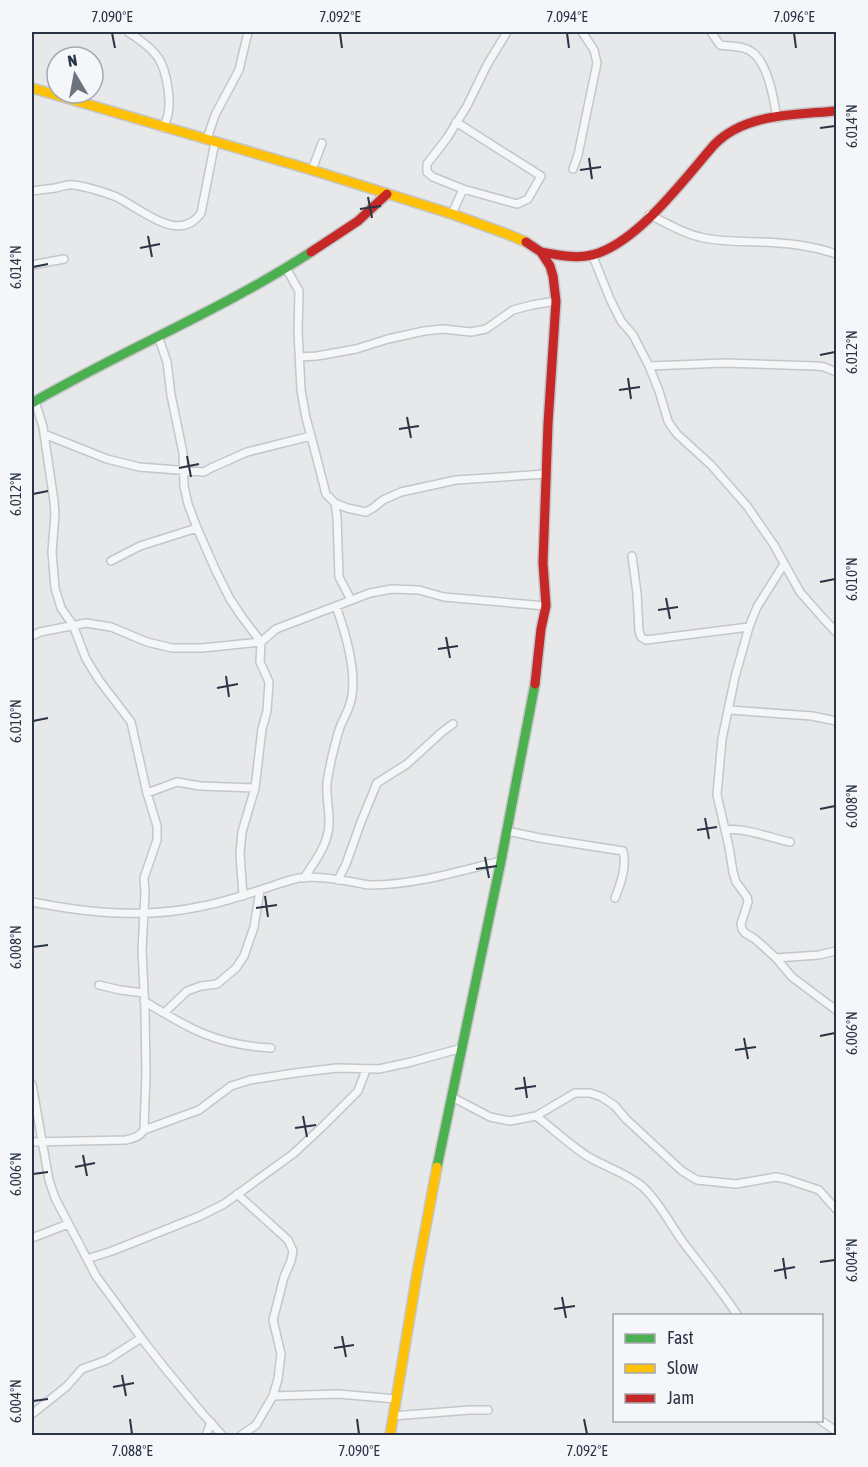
<svg xmlns="http://www.w3.org/2000/svg" width="868" height="1467" viewBox="0 0 868 1467" font-family="'Asap Condensed',sans-serif">
  <style>
    .lines { fill: none; stroke-linecap: round; stroke-linejoin: round }
    .street-casing { stroke: #c4c6c8; stroke-width: 10 }
    .fast-casing { stroke: #c4c6c8; stroke-width: 12 }
    .slow-casing { stroke: #c4c6c8; stroke-width: 12 }
    .jam-casing { stroke: #c4c6c8; stroke-width: 12 }
    .street { stroke: #f5f6f7; stroke-width: 7 }
    .fast { stroke: #4caf50; stroke-width: 9 }
    .slow { stroke: #ffc107; stroke-width: 9 }
    .jam { stroke: #c62828; stroke-width: 9 }
    .ticks { fill: none; stroke: #2b3445; stroke-width: 2 }
    .neatline { fill: none; stroke: #2b3445; stroke-width: 2 }
    .ticks-label { font-size: 15px; text-anchor: middle; fill: #2b3445 }
  </style>
  <rect width="100%" height="100%" fill="#e6e8ea"/>
  <g class="lines">
    <g class="street-casing">
      <path id="street" d="M128,32c11,7 24,16 31,27 8,13 12,41 9,55 -1,5 -3,9 -4,14
        M711,32l9,13c10,2 23,0 32,7 16,11 22,48 25,66
        M456,122l85,54 -13,23 -11,5 -54,-15
        M207,139l8,-24 24,-45 9,-38
        M573,169l5,-14 19,-92 -3,-13 -12,-18
        M312,170l10,-27
        M32,191c7,-1 15,-2 23,-3 6,-1 12,-4 18,-3 11,1 31,7 41,11 25,10 64,50 87,17l14,-71
        M452,214l11,-25 -30,-12 -6,-5v-8l20,-26 20,-32 20,-41 20,-33
        M649,215c17,7 32,18 51,22 19,5 39,4 59,5 28,1 51,3 77,12
        M592,254l18,45 11,22 12,14 16,31 10,25 9,30 3,5 6,8 34,31 36,41 27,39 26,47 22,25 14,15
        M32,265l32,-6
        M286,268l13,23 -1,40 3,59 5,28 5,18
        M158,336l9,26 4,33 12,58 1,33 4,18 9,24 19,43 14,28 12,18 19,25 -1,20 9,20 -2,29 -5,18 -7,59 -13,44 -2,21 3,43
        M300,357l17,-1 39,-7 32,-10 36,-8 19,-2 28,3 15,-3 27,-19 19,-5 24,-4
        M649,366l76,-3 91,3 8,1 12,5
        M44,434l63,25 32,8 65,5 7,-4 36,-16 64,-16 15,58 9,9 2,14 2,60 12,23
        M335,503l12,5 19,4 7,-4 10,-8 18,-8 55,-12 90,-6
        M632,556l5,37 2,38 2,6 5,3 103,-13
        M111,561l29,-15 57,-18
        M784,564l-27,43 -8,20 -14,50 -13,62 -5,56 12,52 4,25 3,10 11,15 1,5 -7,22 1,5 3,4 10,6 21,19 16,19 44,33
        M32,636l8,-4 46,-9 25,4 36,15 25,6h30l59,-6 15,-13 94,-36 22,-4 27,1 25,7 102,9
        M729,710l83,6 24,5
        M147,793l30,-11 23,4 55,2
        M725,830c20,-3 45,8 65,12
        M507,831l33,7 83,13c4,15 -2,32 -8,47
        M304,878c12,-18 26,-36 25,-58 0,-12 -3,-25 -2,-37 2,-15 8,-39 12,-53 4,-12 12,-22 13,-35 4,-28 -7,-63 -16,-89
        M338,880l8,-16 15,-42 16,-39 30,-19 35,-32 11,-8
        M32,902c57,11 113,17 171,4 22,-4 44,-12 66,-19 9,-3 20,-7 30,-9 18,-2 36,1 54,4 6,1 12,3 18,3 44,0 88,-14 130,-24
        M776,958l43,-3 17,-4
        M99,985l21,5 24,3
        M144,1001c45,28 73,44 127,47
        M164,1013l23,-22 14,-5 16,-2 19,-16 8,-12 10,-29 6,-37
        M32,1084l17,96 6,18 41,78 49,67 23,29 34,41 21,23
        M452,1097l38,20 20,4 26,-5 39,-23h15l12,4 13,9 11,13 56,52 15,9 39,4 40,-7 10,2 33,11 17,19
        M536,1116c17,13 34,29 51,40 18,11 40,17 56,31 17,16 27,37 40,55 19,25 38,48 55,74
        M144,1130l55,-20 32,-24 19,-6 45,-7 42,-5 42,1 32,-7 51,-14
        M32,1142l94,-2c8,-2 13,-3 18,-10l2,-56 -1,-63 -3,-61 3,-57 -1,-15 13,-38v-14l-10,-33 -16,-71 -32,-42 -13,-21 -13,-34 -12,-17 -6,-20 -3,-36 3,-38 -1,-13 -11,-74 -8,-26
        M237,1194l51,46 5,11 -2,10 -7,16 -11,43 8,34 -3,25 -5,17 -17,29 -16,11
        M32,1238l36,-14
        M87,1259l25,-8 88,-35 24,-12 69,-50 29,-27 36,-36 8,-21
        M273,1396l65,-2 58,5
        M32,1414l34,-27 16,-18 25,-9 34,-22
        M393,1416l77,-6h18
        M820,1420l16,11
        M206,1436l5,-14"/>
    </g>
    <g class="fast-casing">
      <path id="fast" d="M32,403c91,-53 190,-93 279,-151
        M437,1167l64,-306 34,-177"/>
    </g>
    <g class="slow-casing">
      <path id="slow" d="M32,88l280,82 140,44 55,20 19,8
        M390,1436l27,-162 20,-107"/>
    </g>
    <g class="jam-casing">
      <path id="jam" d="M526,242l15,10 9,14 3,10 3,25 -8,123 -5,139 3,43 -5,23 -6,55
        M311,252l47,-31 29,-27
        M541,252c16,3 34,7 51,3 45,-11 92,-76 122,-110 31,-32 81,-30 122,-34"/>
    </g>
    <use href="#street" class="street"/>
    <use href="#fast" class="fast"/>
    <use href="#slow" class="slow"/>
    <use href="#jam" class="jam"/>
  </g>
  <path class="ticks" d="M112,33l3,15M340,33l2,15M567,33l2,15M794,33l2,15M820,128l15,-2M589,158l3,21M580,170l21,-3M368,197l4,21M360,209l21,-3M148,236l4,21M140,248l20,-4M33,267l15,-3M820,355l15,-3M628,378l3,21M619,390l21,-3M407,417l4,21M399,429l20,-3M187,456l4,21M179,468l20,-4M33,494l15,-3M820,582l15,-3M666,598l4,21M658,610l20,-3M446,637l4,21M438,649l20,-3M226,676l3,21M217,688l21,-4M33,721l15,-3M820,809l15,-3M705,818l4,21M697,830l20,-3M485,857l4,21M476,869l21,-3M265,896l3,21M256,908l21,-3M33,947l15,-2M820,1036l15,-3M744,1038l4,21M735,1050l21,-3M524,1077l3,21M515,1089l21,-3M303,1116l4,21M295,1128l21,-3M83,1155l4,21M75,1167l20,-4M33,1174l15,-2M783,1258l3,21M820,1262l15,-2M774,1271l21,-4M562,1297l4,21M554,1309l21,-3M342,1336l4,21M334,1348l20,-3M122,1375l4,21M113,1387l21,-4M33,1401l15,-2M130,1419l2,15M357,1419l2,15M584,1419l3,15"/>
  <rect width="868" height="1467" fill="none" stroke="#f4f6f9" stroke-width="66"/>
  <rect x="613" y="1314" width="210" height="108" fill="#f4f6f9" stroke="#a4a8b1" stroke-width="1.5"/>
  <rect x="625" y="1334" width="30" height="9" fill="#4caf50" stroke="#a4a8b1" stroke-width="1.5"/>
  <text x="667" y="1344" font-size="18" fill="#2b3445">Fast</text>
  <rect x="625" y="1364" width="30" height="9" fill="#ffc107" stroke="#a4a8b1" stroke-width="1.5"/>
  <text x="667" y="1374" font-size="18" fill="#2b3445">Slow</text>
  <rect x="625" y="1394" width="30" height="9" fill="#c62828" stroke="#a4a8b1" stroke-width="1.5"/>
  <text x="667" y="1404" font-size="18" fill="#2b3445">Jam</text>
  <g transform="translate(75 75) rotate(350)"><circle r="28" fill="#f4f6f9" stroke="#a4a8b1" stroke-width="1.5"/>
  <path d="M0-4.5L10 22L0 15L-10 22Z" fill="#6c737f"/>
  <text y="-9" font-size="16" font-weight="bold" text-anchor="middle" fill="#2b3445">N</text>
  </g>
  <rect x="33" y="33" width="802" height="1401" class="neatline"/>
  <g class="ticks-label">
    <text x="112" y="22">7.090°E</text>
    <text x="340" y="22">7.092°E</text>
    <text x="567" y="22">7.094°E</text>
    <text x="794" y="22">7.096°E</text>
    <text transform="translate(852 126) rotate(-90)" y="5">6.014°N</text>
    <text transform="translate(16 267) rotate(-90)" y="5">6.014°N</text>
    <text transform="translate(852 352) rotate(-90)" y="5">6.012°N</text>
    <text transform="translate(16 494) rotate(-90)" y="5">6.012°N</text>
    <text transform="translate(852 579) rotate(-90)" y="5">6.010°N</text>
    <text transform="translate(16 721) rotate(-90)" y="5">6.010°N</text>
    <text transform="translate(852 806) rotate(-90)" y="5">6.008°N</text>
    <text transform="translate(16 947) rotate(-90)" y="5">6.008°N</text>
    <text transform="translate(852 1033) rotate(-90)" y="5">6.006°N</text>
    <text transform="translate(16 1174) rotate(-90)" y="5">6.006°N</text>
    <text transform="translate(852 1260) rotate(-90)" y="5">6.004°N</text>
    <text transform="translate(16 1401) rotate(-90)" y="5">6.004°N</text>
    <text x="132" y="1456">7.088°E</text>
    <text x="359" y="1456">7.090°E</text>
    <text x="587" y="1456">7.092°E</text>
  </g>
</svg>
